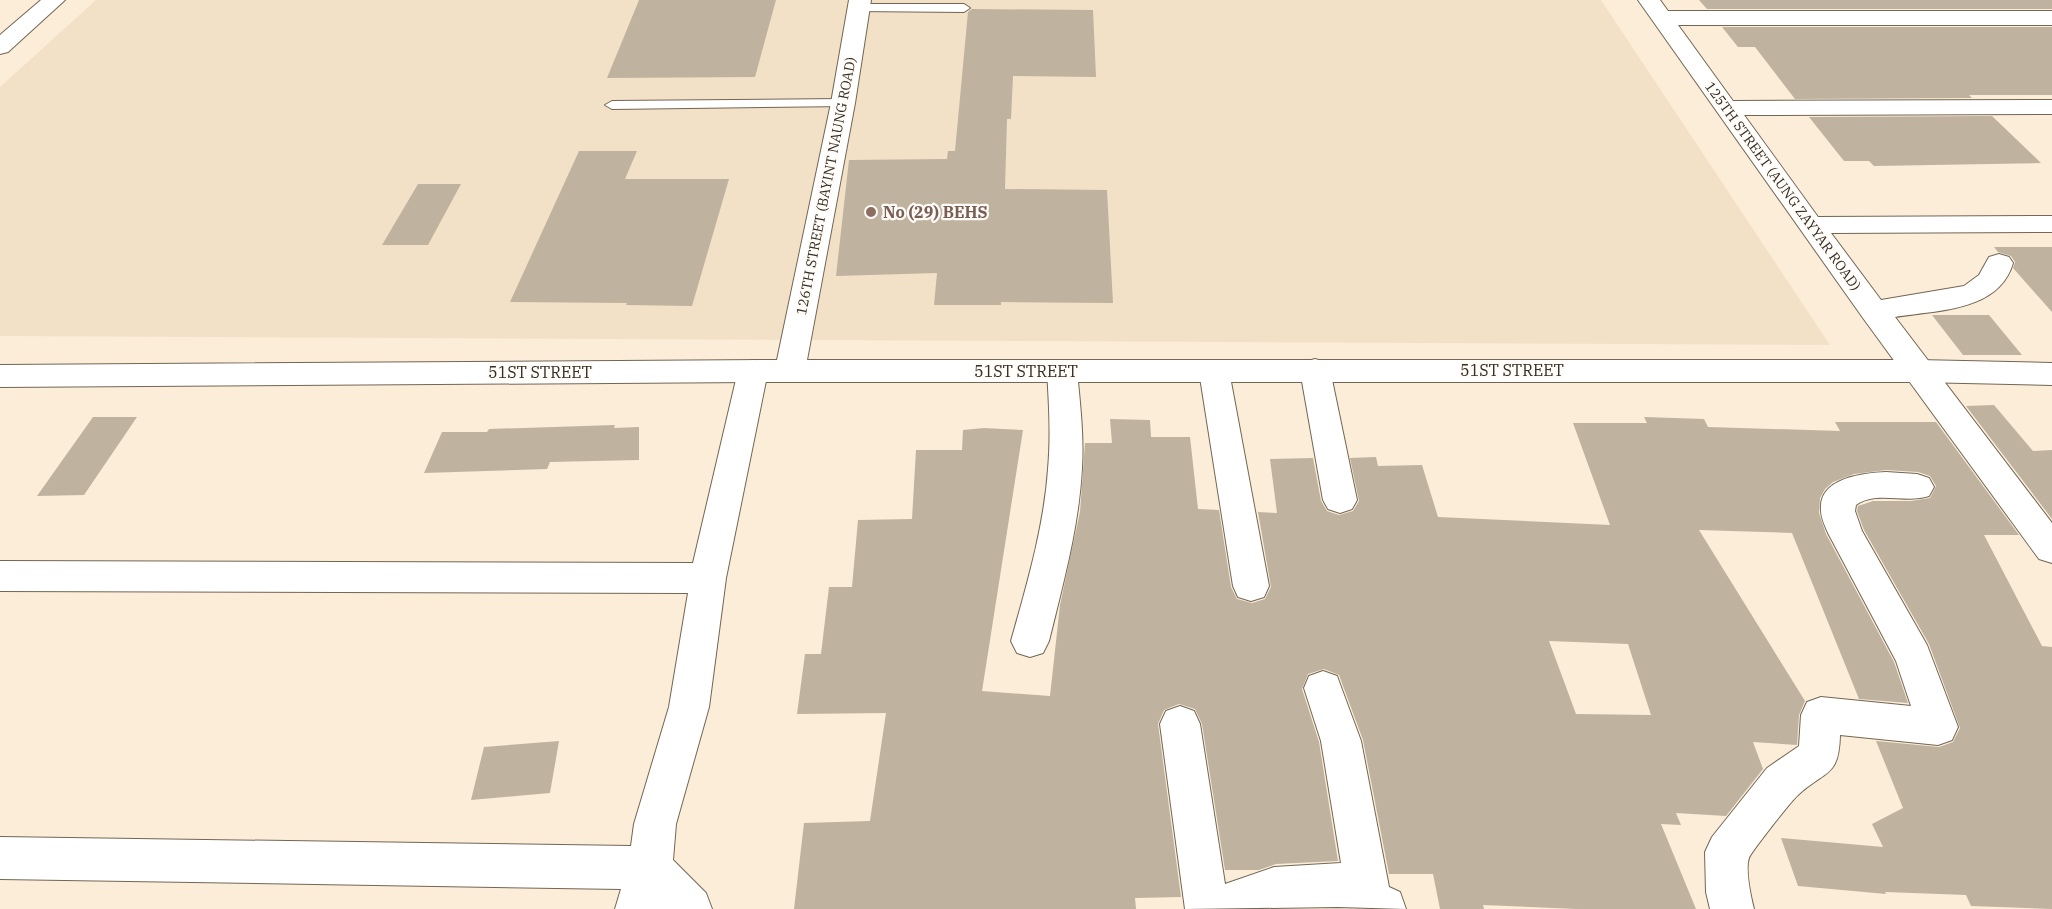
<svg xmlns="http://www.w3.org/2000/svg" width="2052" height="909" viewBox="0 0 2052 909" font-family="'IBM Plex Serif',serif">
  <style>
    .built { fill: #f3e1c7 }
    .building { fill: #bfb29f; fill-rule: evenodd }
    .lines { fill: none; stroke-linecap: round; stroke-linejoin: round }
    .service-casing { stroke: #726654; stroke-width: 2 }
    .minor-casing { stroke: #726654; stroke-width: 2 }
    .tertiary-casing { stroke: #726654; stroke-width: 2 }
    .service { fill: #fff; fill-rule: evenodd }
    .minor { fill: #fff; fill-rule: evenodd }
    .tertiary { fill: #fff; fill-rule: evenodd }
    .education-dot { fill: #8d6e63; stroke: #fffcf8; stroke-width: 2 }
    .labels { text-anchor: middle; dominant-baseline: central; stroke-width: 4.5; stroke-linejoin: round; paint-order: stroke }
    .far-street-label { font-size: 14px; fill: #322d25; stroke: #fffcf8 }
    .education-label { font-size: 16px; font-weight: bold; fill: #785e54; stroke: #fffcf8; text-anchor: start }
    .street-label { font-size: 16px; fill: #322d25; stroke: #fffcf8 }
  </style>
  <rect width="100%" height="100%" fill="#fbedd8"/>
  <path class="built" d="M96,0h1505l229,345 -1830,-9v-249z"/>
  <path class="building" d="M639,0h137l-21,77 -148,1z
    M1699,0h353v9h-345z
    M972,9l121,1 3,67 -83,-1 -2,43h-4l-2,70 102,1 6,113 -112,-1v3h-67l3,-32 -101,3 13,-116 98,-1 1,-8h7l13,-139z
    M1722,27h330v68h-83l3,3 -177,1 -40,-52h-17z
    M1992,116l49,47 -167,3 -5,-5h-25l-35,-44z
    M579,151h58l-12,28h104l-37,127 -66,-1 1,-2 -117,-1z
    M418,184h43l-33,61h-46z
    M1994,247h58v65l-39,-44 2,-6 -4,-6 -13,-4z
    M1932,315h57l33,40h-59z
    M1994,405l39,46 19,-1v69l-86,-113z
    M93,417h44l-53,78 -47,1z
    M1644,417l60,2 4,8 132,4 -5,-9h101l83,113h-35l58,111 10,1v262l-81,-3 -5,-11 -81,-3 1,2 -88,-8 -17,-48 102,9 -11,-23 31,-16 -27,-67 63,6 14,-5 7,-14 -31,-84 -65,-114 -7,-19 1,-5 15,-5h38l19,-3 6,-12 -6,-10 -12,-4 -32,-2 -32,4 -21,8 -8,7 -5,9 -1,15 7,21 68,128 14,41 -49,-4 -67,-166 -93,-3 106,171 -6,14 -2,30 -44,-3 10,27 -37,47 -50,-3 5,12 -20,-1 35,85h-119l-94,-4 1,4h-44l-7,-35h-44l-26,-134 -24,-65 -15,-6 -16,5 -6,15 17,53 19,119 -62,3 -17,6h-34l-23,-146 -7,-15 -16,-5 -15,6 -6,14 23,173 -46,1 1,11h-342l10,-86 66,-2 16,-108 -89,1 8,-60h16l8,-67h23l6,-67 54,-1 4,-69h46l1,-20 21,-2 39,2 -41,261 68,5 10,-91 20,-93 5,-69h27l-2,-24 40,1 1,17h39l8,72 21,1 12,77 6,12 15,4 13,-4 6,-12 -13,-75 19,1 -7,-54 43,-1 8,43 6,10 12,4 14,-4 6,-10 -9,-43 26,-1 2,9 44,-1 16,52 172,8 -37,-102h74zM1549,641l79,3 23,71 -75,-1z
    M615,425l-1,3 25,-1v33l-89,2 -3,7 -123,4 18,-41h45l2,-3z
    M559,741l-9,52 -79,7 13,-53z"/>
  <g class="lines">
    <g class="service-casing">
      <path id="service" d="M859,4h105l6,4 -6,4 -109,-1v-6z
        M843,99l7,4 -2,3 -236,3 -7,-4 7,-4z"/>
    </g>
    <g class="minor-casing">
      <path id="minor" d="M41,0h24l-57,52 -8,2v-19z
        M1638,0h22l8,11h384v14h-374l55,76 319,-1v14l-308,1 74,102 234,-1v16l-221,1 50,67 83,-14 15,-11 10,-18 10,-3 10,3 4,6c-14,49 -77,47 -118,54l157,206v40l-13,-4 -176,-241z
        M1315,359l11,3 4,8 27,130 -5,9 -12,4 -12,-4 -5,-9 -23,-130 4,-8z
        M753,360l11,3 4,8 -42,207 -17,129 -33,117 -3,36 33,33 6,16h-97l6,-20 -621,-10v-42l631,9 3,-22 35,-117 19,-114 -688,-2v-30l693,2 45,-192 4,-8z
        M1062,360l11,3 4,8c3,32 7,65 5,97 -3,59 -19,116 -33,173l-6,12 -13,4 -13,-4 -6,-12c16,-57 33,-114 37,-172 3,-33 1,-66 -1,-98l4,-8z
        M1214,360l11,3 4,8 40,215 -5,11 -13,4 -13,-4 -5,-11 -34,-215 4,-8z
        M1886,472l31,2 12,4 5,9 -5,9c-23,8 -53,-6 -73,9l-1,6 7,20 65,114 31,82 -6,13 -14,5 -98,-10c-1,43 -15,35 -42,60 -6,5 -47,57 -49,63 -4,11 2,39 5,51h-44l-4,-17 -1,-40 7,-15 55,-69 32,-22 2,-31 6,-13 14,-5 90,9 -15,-45 -68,-128c-3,-7 -7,-15 -7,-23 -3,-32 42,-37 65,-38z
        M1323,671l14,5 24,65 28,146 11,5 6,17 -68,-2 -153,2 -25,-185 6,-13 14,-5 14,5 6,13 25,160 49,-17 67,-4 -20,-122 -17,-53 5,-12z"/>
    </g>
    <g class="tertiary-casing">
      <path id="tertiary" d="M849,0h22l-16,103 -48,257h1111l134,3v22l-134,-3h-1165l-753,5v-22l777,-5 54,-257z"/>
    </g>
    <use href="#service" class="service"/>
    <use href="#minor" class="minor"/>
    <use href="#tertiary" class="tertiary"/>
  </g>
  <circle class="education-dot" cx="871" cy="212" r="6"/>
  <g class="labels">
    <g class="far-street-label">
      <text transform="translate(826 186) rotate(-79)">126TH STREET (BAYINT NAUNG ROAD)</text>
      <text transform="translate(1783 186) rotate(54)">125TH STREET (AUNG ZAYYAR ROAD)</text>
    </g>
    <g class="education-label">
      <text x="883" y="212">No (29) BEHS</text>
    </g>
    <g class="street-label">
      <text x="1512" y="370">51ST STREET</text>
      <text x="1026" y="371">51ST STREET</text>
      <text x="540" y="372">51ST STREET</text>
    </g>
  </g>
</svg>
